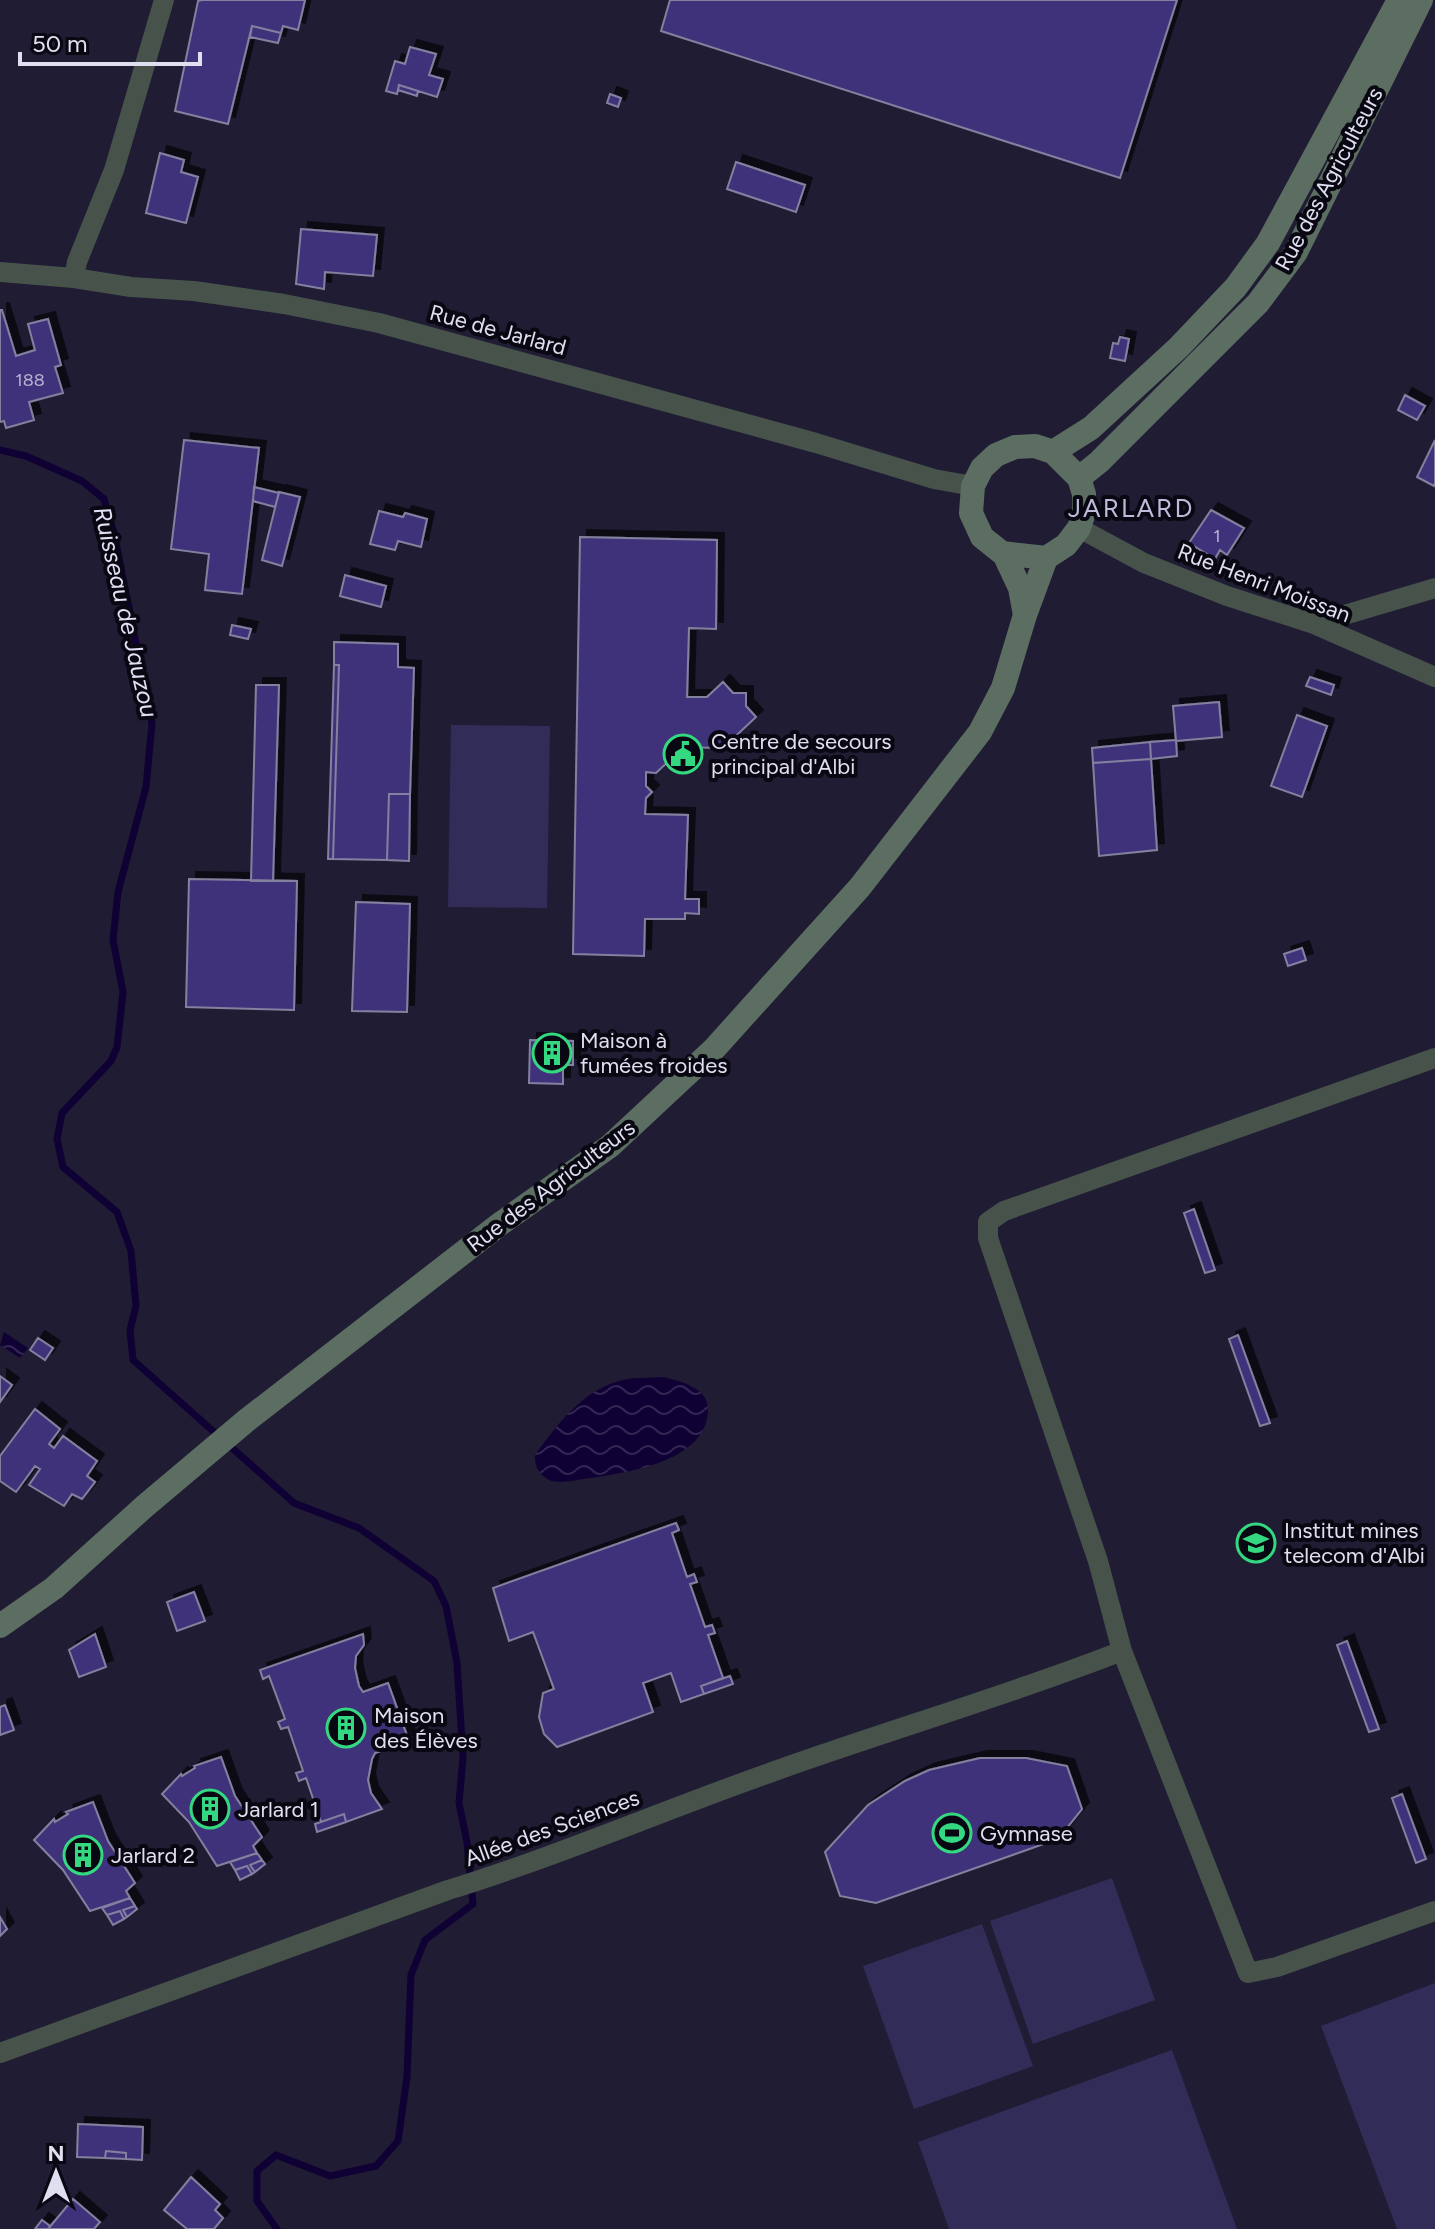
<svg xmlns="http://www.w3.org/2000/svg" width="1435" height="2229" viewBox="0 0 1435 2229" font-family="Figtree,sans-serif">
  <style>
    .pitch { fill: #322d58 }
    .water { fill: url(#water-waves) }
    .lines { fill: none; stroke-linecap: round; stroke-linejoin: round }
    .stream { stroke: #100134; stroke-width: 7 }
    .building { fill: #40337a; stroke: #83819f; stroke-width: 2; filter: url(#shadow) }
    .street { stroke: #46524a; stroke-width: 20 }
    .secondary { stroke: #5b6e61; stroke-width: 24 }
    .labels { text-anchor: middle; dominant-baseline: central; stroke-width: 8; stroke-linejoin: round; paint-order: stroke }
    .number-label { font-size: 18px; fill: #b8b4d2 }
    .street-label { font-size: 22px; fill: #e0dff0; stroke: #090812 }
    .poi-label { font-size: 22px; fill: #e0dff0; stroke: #090812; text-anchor: start }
    .water-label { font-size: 24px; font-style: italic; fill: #e1e0f5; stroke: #090812 }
    .quarter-label { font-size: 26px; letter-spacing: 2px; fill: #bcbbda; stroke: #090812 }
  </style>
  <defs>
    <pattern id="water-waves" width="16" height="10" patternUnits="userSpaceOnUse" patternTransform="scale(2)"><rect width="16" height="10" fill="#100134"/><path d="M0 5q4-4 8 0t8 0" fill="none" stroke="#322652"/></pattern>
    <filter id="shadow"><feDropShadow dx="7" dy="-7" stdDeviation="0" flood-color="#0009"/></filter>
  </defs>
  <rect width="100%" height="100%" fill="#1f1c33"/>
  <path class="pitch" d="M451,725l99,1 -3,182 -99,-1z
    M1112,1878l43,122 -122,44 -43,-123z
    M982,1924l51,142 -119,43 -51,-143z
    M1435,1983v246h-38l-76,-203z
    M1172,2050l65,179h-288l-31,-87z"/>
  <path class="water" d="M4,1332l24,16 -8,10 -20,-13z
    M663,1377c18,4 45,11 45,32 0,52 -78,63 -117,69 -13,1 -30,7 -42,2 -10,-5 -15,-15 -14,-25 23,-31 46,-63 84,-74 13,-4 30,-3 44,-4z"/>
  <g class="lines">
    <path class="stream" d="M0,450l26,6 56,25 22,18 10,34 38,191 -6,63 -28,105 -5,48 10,52 -6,55 -6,14 -49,52 -5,26 6,28 54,45 14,39 5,55 -6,24 3,30 161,143 65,25 75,53 12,25 11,57 6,94 -4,46 8,39 6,62 -48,36 -14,35 -4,102 -9,64 -22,25 -46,10 -54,-21 -19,16v30l20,28"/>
  </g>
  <path class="building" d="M202,0h103l-7,30 -15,-4 -2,7 -29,-7 -24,98 -53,-13 23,-110z
    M670,0h507l-57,178 -459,-147z
    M252,26l29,7 -3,10 -28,-6z
    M410,47l26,7 -7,21 14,4 -6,18 -38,-12 -2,9 -11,-3 9,-30 10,3z
    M399,85l19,6 -1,5 -19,-6z
    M610,94l11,4 -3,9 -11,-4z
    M160,153l24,7 -3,12 17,5 -12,46 -40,-10z
    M736,162l69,23 -9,27 -69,-23z
    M301,229l76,6 -4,41 -48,-4 -1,17 -28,-5z
    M0,310h2l14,46 19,-6 -7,-26 20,-5 13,46 -6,2 8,26 -34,9 5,18 -28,8 -2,-7 -4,1z
    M1120,337l9,2 -4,22 -15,-3 3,-15 5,1z
    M1405,395l20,11 -8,14 -19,-10z
    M184,440l75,8 -17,146 -37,-4 4,-36 -38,-5z
    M1435,440v43l-1,3 -17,-9z
    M254,487l25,6 -4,14 -22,-6z
    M279,492l21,5 -18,69 -20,-6z
    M1211,510l33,18 -17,27 -7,-5 -5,9 -26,-16z
    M379,511l24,6 2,-4 22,6 -6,28 -23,-6 -3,9 -25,-6z
    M580,537l137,3 -1,89 -27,-1 -2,69h20l16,-15 10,11h13v13l10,11 -33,31 -51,-1v11l-16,15 -10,-1v14l6,6 -6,6 -1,16 43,1 -3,84h14v15l-14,-1v6h-40l-1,37 -71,-2z
    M345,575l41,11 -5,21 -41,-11z
    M232,625l19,4 -3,10 -18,-4z
    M334,642l64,2v23l16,1 -4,126h-21l-2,66 -54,-1 6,-194h-5z
    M334,665h5l-6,194h-5z
    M1310,677l24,8 -3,10 -25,-9z
    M256,685h23l-6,196h-22z
    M1219,702l3,35 -46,4 -3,-35z
    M1297,715l30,11 -25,71 -31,-11z
    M1176,740l1,16 -26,3 -1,-17z
    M1150,742l1,17 -58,4 -1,-15z
    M1151,759l6,91 -58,6 -6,-93z
    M389,794h21l-1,67 -22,-1z
    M189,879l108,2 -3,129 -108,-3z
    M356,902l54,2 -3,108 -55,-1z
    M1302,948l4,12 -18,6 -4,-12z
    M530,1040l43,1v24h-10v19l-34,-1z
    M1194,1209l21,61 -10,3 -21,-60z
    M1238,1335l32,88 -10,3 -31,-87z
    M38,1338l15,10 -8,12 -15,-10z
    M0,1376l12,9 -12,17z
    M35,1409l25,20 -11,15 5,4 9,-12 34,25 -10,15 8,6 -13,17 -10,-5 -8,12 -35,-21 11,-16 -5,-3 -19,26 -16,-11v-25z
    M676,1523l3,7 -7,3 15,44 7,-3 3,8 -7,2 15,43 7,-2 3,8 -7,2 15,43 -22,8 3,8 -23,8 -10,-29 -28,10 10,29 -96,35 -13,-13 -5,-17 4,-24 11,-4 -21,-57 -24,9 -16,-53z
    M194,1592l11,29 -28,10 -10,-29z
    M95,1634l11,33 -27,10 -10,-27z
    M363,1634l1,11 -8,11 -1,12 4,18 4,6 25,-9 21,58 -34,12 -3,6 -4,21 3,13 11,16 -36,13 -2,-8 -23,8 -15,-44 -7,3 -3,-8 7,-2 -15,-44 -7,2 -3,-7 7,-3 -16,-43 -6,3 -3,-9z
    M1347,1641l32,88 -10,3 -32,-87z
    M730,1676l3,8 -29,10 -3,-8z
    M5,1705l9,25 -14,5v-28z
    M221,1757l14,39 27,41 -9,9 4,7 -40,13 -28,-44 -27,-28 19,-20 1,2 13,-8 -1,-2z
    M980,1758h46l41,8 15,43 -24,30 -182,64 -36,-7 -15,-44 43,-47 37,-24 24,-11z
    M1402,1794l24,65 -10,4 -24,-65z
    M93,1802l15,39 27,42 -9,8 4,7 -40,13 -27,-41 -29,-30 20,-21 1,3 13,-8 -2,-2z
    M344,1814l2,8 -29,10 -2,-8z
    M257,1853l5,7 -12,5 5,7 -3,2 -5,-8 -12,4 -5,-8z
    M262,1860l3,4 -10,8 -5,-7z
    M247,1866l5,8 -12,6 -5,-10z
    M130,1898l5,8 -12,4 4,7 -3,2 -4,-8 -13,4 -5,-7z
    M135,1906l2,3 -10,8 -4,-7z
    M120,1911l4,8 -11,6 -6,-10z
    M0,1917l7,12 -7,7z
    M78,2124l65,3 -1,33 -16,-1v-6l-20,-2 -1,7 -28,-1z
    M106,2151l20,2v6l-21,-1z
    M191,2177l29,27 -5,6 8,8 -9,11h-27l-23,-19z
    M73,2199l27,23 -6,7h-46z
    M42,2220l8,6 -2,3h-13z"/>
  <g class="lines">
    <path class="street" d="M0,272l74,6 57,9 63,4 90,13 95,19 437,120 118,36 39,7
      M74,278l3,-16 37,-92 50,-170
      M1079,528l65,35 83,33 87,28 121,53
      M1314,624l121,-36
      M1435,1058l-431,153 -16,11v16l110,323 24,90 126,322 29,-6 158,-56
      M0,2053l448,-163c110,-34 216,-80 324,-118 117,-42 235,-76 350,-121"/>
    <path class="secondary" d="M1053,452l38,-24 88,-81 57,-60 32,-44 131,-243
      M1079,478l20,-16 159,-159 38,-51 125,-252
      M1004,554l16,34 5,27
      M0,1626l54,-38 91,-82 102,-86 253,-196 110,-78 104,-97 146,-162 120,-155 23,-44 22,-73 21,-57 20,-13 13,-17 5,-16v-18l-5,-16 -26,-26 -18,-6 -20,1 -19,8 -14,13 -9,18 -2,27 11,24 20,16 44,5"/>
  </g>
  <defs>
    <g id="civic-ring" transform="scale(2)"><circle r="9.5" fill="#090812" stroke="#34d881" stroke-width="1.5"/><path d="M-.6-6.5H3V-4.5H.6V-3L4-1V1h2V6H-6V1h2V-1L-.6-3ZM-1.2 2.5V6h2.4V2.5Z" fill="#34d881"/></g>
    <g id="building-ring" transform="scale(2)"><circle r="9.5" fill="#090812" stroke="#34d881" stroke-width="1.5"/><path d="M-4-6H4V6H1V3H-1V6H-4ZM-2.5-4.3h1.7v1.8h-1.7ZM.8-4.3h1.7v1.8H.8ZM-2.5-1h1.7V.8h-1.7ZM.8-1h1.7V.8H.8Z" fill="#34d881"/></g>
    <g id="university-ring" transform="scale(2)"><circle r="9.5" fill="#090812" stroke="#34d881" stroke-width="1.5"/><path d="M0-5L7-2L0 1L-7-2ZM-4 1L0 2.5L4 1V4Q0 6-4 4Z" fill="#34d881"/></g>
    <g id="stadium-ring" transform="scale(2)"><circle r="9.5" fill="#090812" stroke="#34d881" stroke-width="1.5"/><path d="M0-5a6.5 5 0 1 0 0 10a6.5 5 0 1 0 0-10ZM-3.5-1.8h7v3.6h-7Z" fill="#34d881"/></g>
  </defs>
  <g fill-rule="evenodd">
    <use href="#civic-ring" x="683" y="754"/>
    <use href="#building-ring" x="552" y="1053"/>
    <use href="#university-ring" x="1256" y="1543"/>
    <use href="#building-ring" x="346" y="1728"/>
    <use href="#building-ring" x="210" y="1809"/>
    <use href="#stadium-ring" x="952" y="1833"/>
    <use href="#building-ring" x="83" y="1855"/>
  </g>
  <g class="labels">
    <g class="number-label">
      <text x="30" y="380">188</text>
      <text x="1217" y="536">1</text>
    </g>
    <g class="street-label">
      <text transform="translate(1329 179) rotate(-62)">Rue des Agriculteurs</text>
      <text transform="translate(498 330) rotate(15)">Rue de Jarlard</text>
      <text transform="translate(1264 583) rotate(21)">Rue Henri Moissan</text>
      <text transform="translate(551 1186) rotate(-37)">Rue des Agriculteurs</text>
      <text transform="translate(552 1828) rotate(-20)">Allée des Sciences</text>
    </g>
    <g class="poi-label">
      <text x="711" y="741">Centre de secours<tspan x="711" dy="25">principal d'Albi</tspan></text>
      <text x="580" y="1040">Maison à<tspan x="580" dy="25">fumées froides</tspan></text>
      <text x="1284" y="1530">Institut mines<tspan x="1284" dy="25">telecom d'Albi</tspan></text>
      <text x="374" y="1715">Maison<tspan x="374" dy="25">des Élèves</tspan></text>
      <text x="238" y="1809">Jarlard 1</text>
      <text x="980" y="1833">Gymnase</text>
      <text x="111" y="1855">Jarlard 2</text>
    </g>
    <g class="water-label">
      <text transform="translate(126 612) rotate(77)">Ruisseau de Jauzou</text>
    </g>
    <g class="quarter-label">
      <text x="1131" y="508">JARLARD</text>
    </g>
  </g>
  <g transform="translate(56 2173)" stroke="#090812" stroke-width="6" paint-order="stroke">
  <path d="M0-6L14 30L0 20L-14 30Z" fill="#e0dff0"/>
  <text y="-12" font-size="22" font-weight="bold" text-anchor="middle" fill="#e0dff0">N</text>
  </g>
  <path d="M20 52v12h180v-12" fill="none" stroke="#e0dff0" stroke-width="4"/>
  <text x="32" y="52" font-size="24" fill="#e0dff0" stroke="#090812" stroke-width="6" paint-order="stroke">50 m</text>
</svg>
